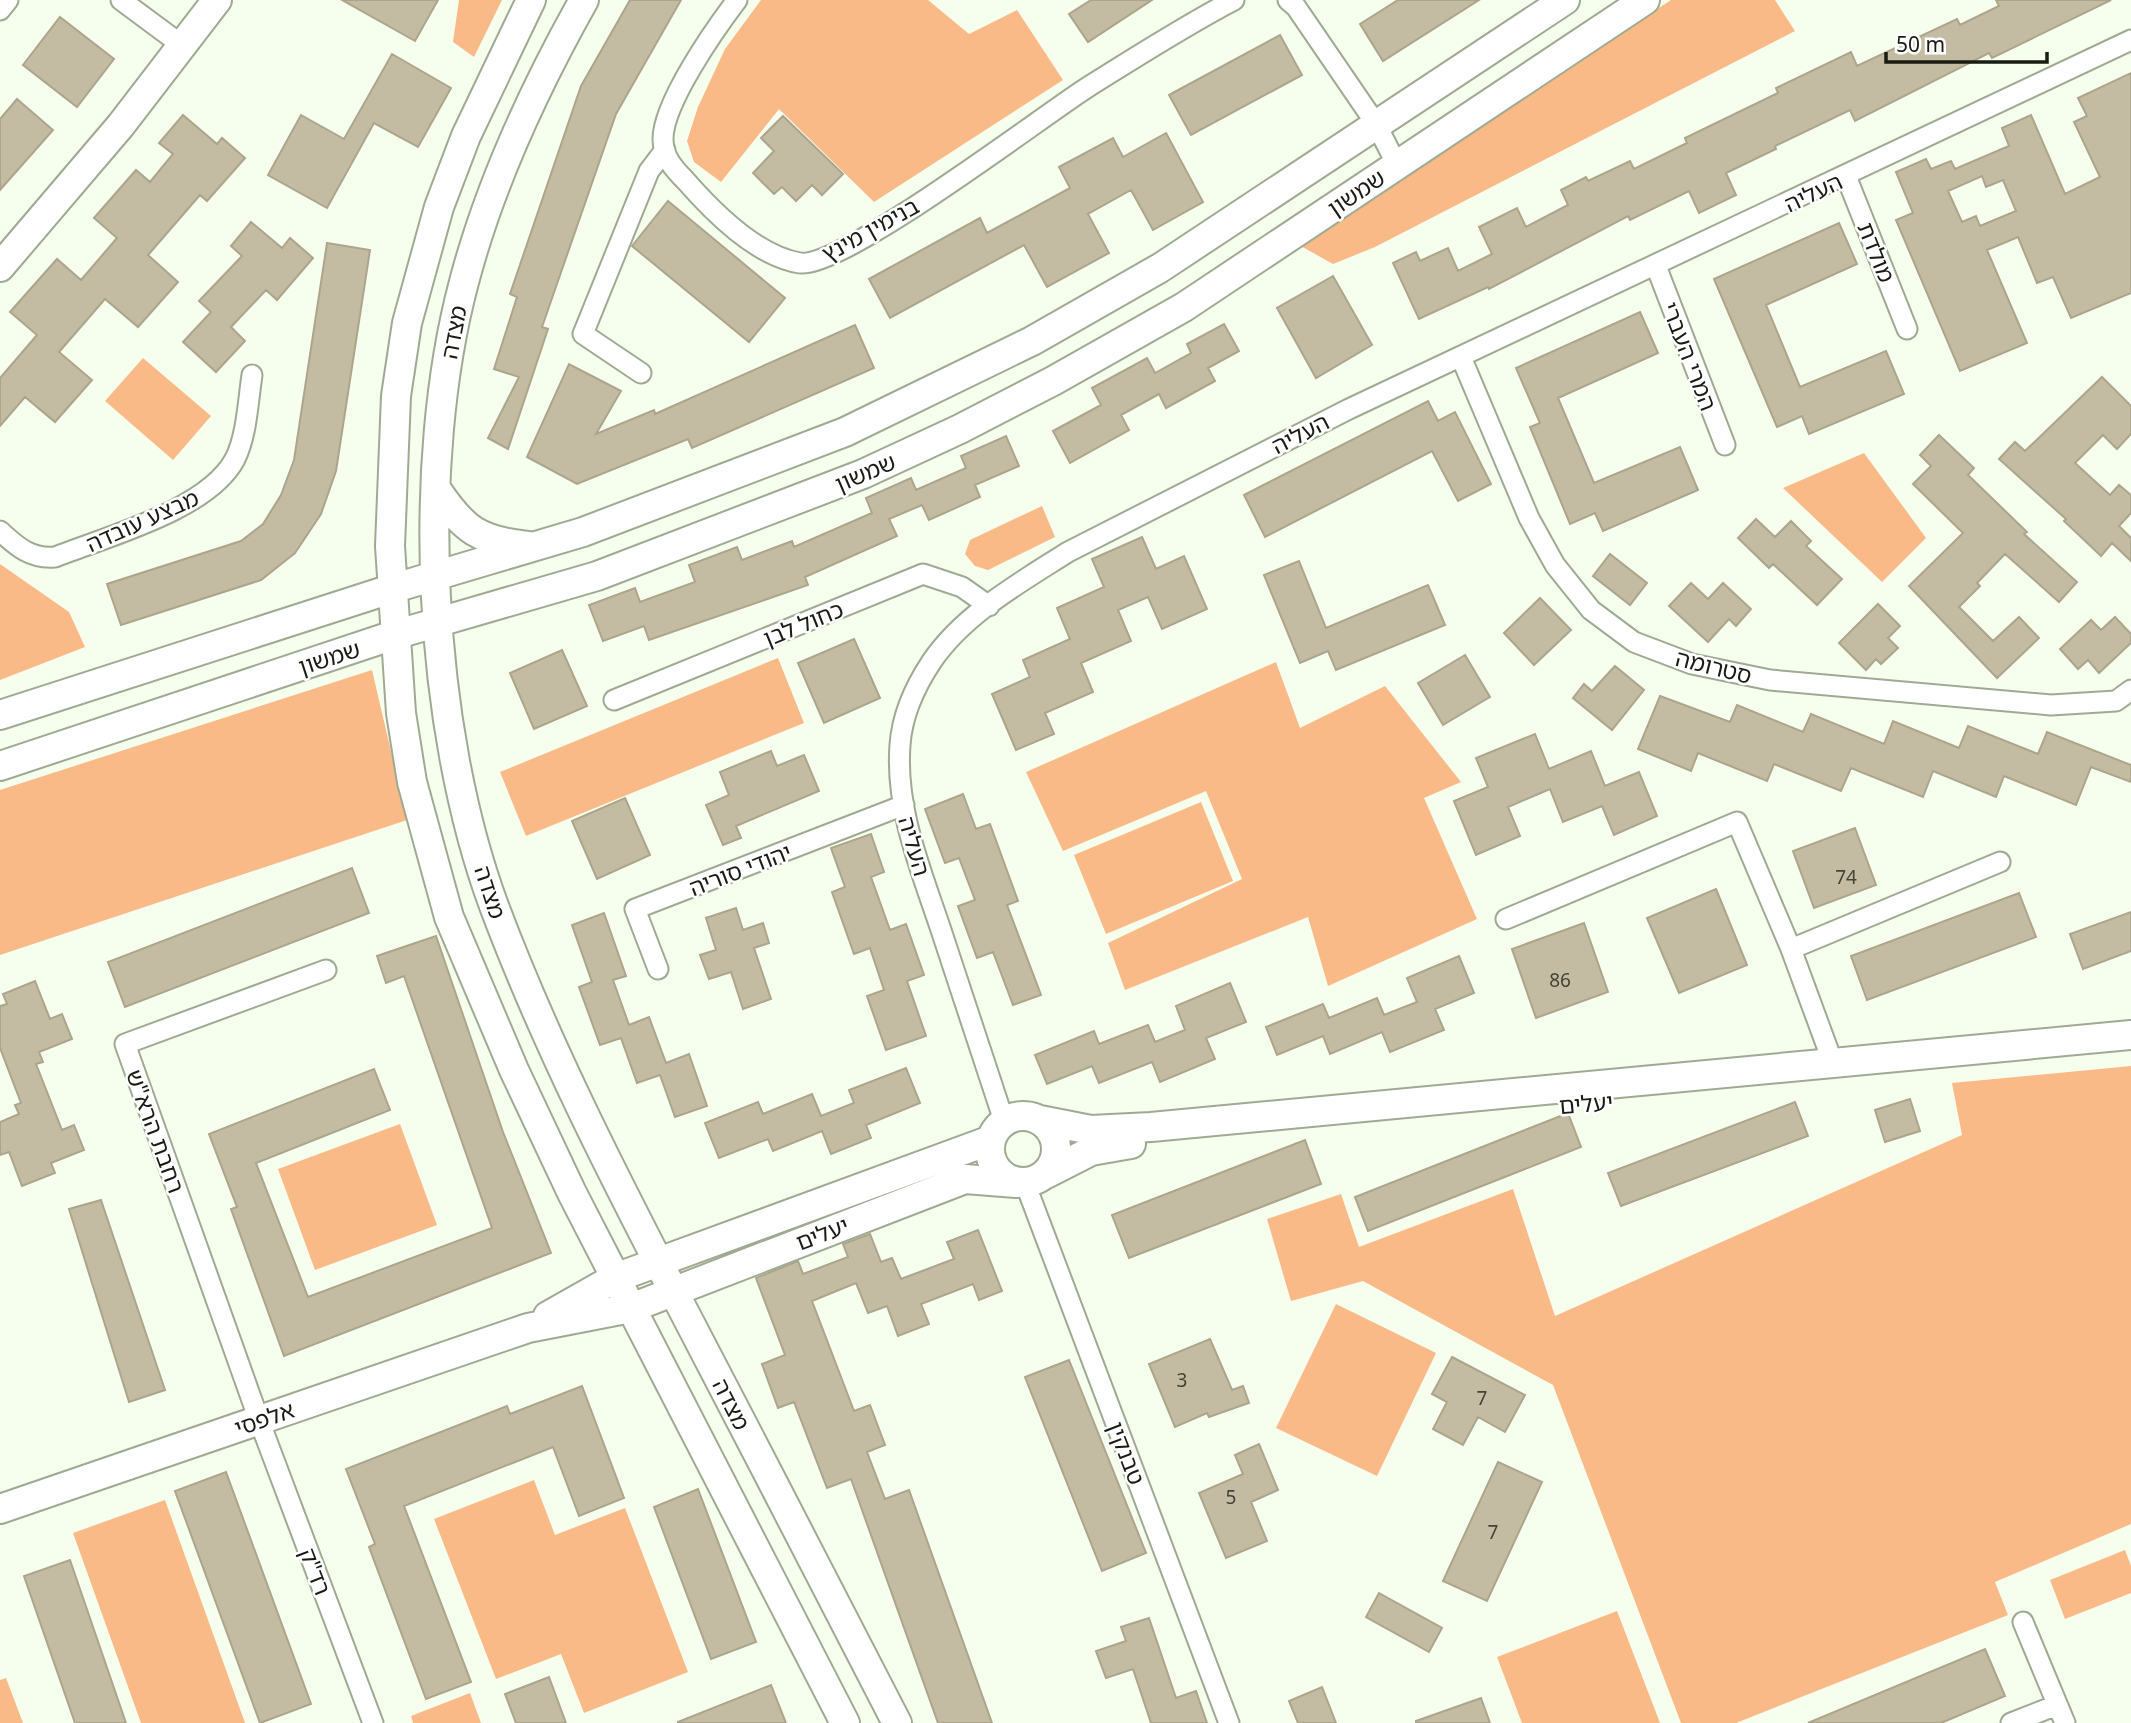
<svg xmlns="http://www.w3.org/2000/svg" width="2131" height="1723" viewBox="0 0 2131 1723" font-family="'Noto Sans','Noto Sans Hebrew',sans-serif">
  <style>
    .green { fill: #f9ba88 }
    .building { fill: #c4bca2; stroke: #aca58b; stroke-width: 2; fill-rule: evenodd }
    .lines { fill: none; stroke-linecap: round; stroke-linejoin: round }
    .street-casing { stroke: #9eab92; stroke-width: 23 }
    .secondary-casing { stroke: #9eab92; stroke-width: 32 }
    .street { stroke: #fff; stroke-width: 19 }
    .secondary { stroke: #fff; stroke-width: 28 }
    .labels { text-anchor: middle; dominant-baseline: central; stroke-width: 5; stroke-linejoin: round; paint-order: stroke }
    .number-label { font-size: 19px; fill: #434437 }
    .street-label { font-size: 23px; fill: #181c13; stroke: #fff }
  </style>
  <rect width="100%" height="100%" fill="#f6feee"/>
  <path class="green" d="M459,0h43l-28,57 -21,-15z
    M761,0h167l41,34 48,-24 46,70 -189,122 -95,-93 -58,73 -27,-20 -7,-21 11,-34 27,-58z
    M1671,0h104l20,31 -420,216 -42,17 -34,-19z
    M143,358l68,58 -38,44 -68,-59z
    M1864,453l62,85 -44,44 -99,-94z
    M1042,506l13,31 -67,33 -13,-4 -10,-12 5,-14z
    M0,564l69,48 16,35 -85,33z
    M778,658l26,65 -278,113 -26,-64z
    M1276,662l24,66 85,-42 76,96 -37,16 53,121 -149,67 -20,-69 -183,73 -17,-47 134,-64 -36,-88 -143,60 -37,-79z
    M372,670l35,150 -407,135v-165z
    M1201,802l32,79 -127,53 -32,-79z
    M2131,1066v458l-136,58 13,33 -272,108h-55l-128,-338 -190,-104 -72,20 -24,-82 74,-25 18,53 154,-58 42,127 407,-181 -10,-52z
    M400,1124l37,101 -122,45 -37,-101z
    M1336,1304l100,49 -59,123 -101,-48z
    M534,1480l21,55 70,-27 63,164 -104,41 -23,-59 -65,25 -62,-160z
    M165,1500l80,223h-104l-68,-190z
    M2125,1550l6,16v27l-66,26 -15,-39z
    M1617,1611l43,112h-138l-25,-66z
    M6,1678l17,45h-23v-43z
    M470,1693l11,30h-68l-2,-7z"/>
  <path class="building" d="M342,0h96l-23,41z
    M630,0h51l-65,114 -74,213 6,2 -40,120 -20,-11 31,-61 -25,-8 23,-72 -7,-3 71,-208z
    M1091,0h61l-64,42 -19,-28z
    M1398,0h81l-96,61 -23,-37z
    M1996,0h115l-119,58 -3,-5 -134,68 -5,-11 -75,36 1,3 -50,24 10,22 -37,18 -10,-22 -59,29 -2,-4 -139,73 -1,-2 -69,32 -26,-56 23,-11 4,9 28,-13 10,23 34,-17 -13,-27 38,-19 9,19 42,-22 -7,-15 25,-13 2,4 42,-20 4,8 53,-26 -2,-5 93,-45 -2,-5 75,-36 6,14 100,-47 3,6 39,-19z
    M60,17l54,42 -37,48 -54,-42z
    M1280,35l22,40 -111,60 -22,-40z
    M392,54l59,34 -33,59 -44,-24 -47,85 -59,-33 33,-60 43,24z
    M2131,73v220l-60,25 -18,-41 -16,6 -19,-46 -31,13 40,93 -67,28 -64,-151 17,-7 -17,-41 30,-13 5,10 20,-8 4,8 54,-23 -7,-18 29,-13 34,79 35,-17 -26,-55 13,-6 -9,-18zM1982,176l4,11 17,-7 13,31 -36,15 -4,-10 -14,6 -14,-31z
    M17,99l36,31 -53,60v-71z
    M183,115l34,29 5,-6 23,20 -38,43 -7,-6 -52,60 30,27 -40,45 -33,-28 -46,53 33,28 -37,42 -30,-25 -25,29v-48l37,-43 -27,-23 47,-53 24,21 36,-42 -23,-20 42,-48 14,12 23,-28 -14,-11z
    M783,116l60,58 -21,21 -10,-10 -16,16 -14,-14 -8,7 -21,-21 21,-22 -13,-13z
    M1166,133l37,69 -50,28 -22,-40 -43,24 21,39 -62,34 -23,-42 -134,73 -21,-39 111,-61 7,15 83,-45 -11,-21 54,-29 10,19z
    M668,201l117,97 -36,44 -117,-96z
    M251,222l31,26 8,-10 23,20 -36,42 -11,-10 -35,37 14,14 -29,31 -33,-30 28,-30 -12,-11 43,-45 -11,-10z
    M1839,223l18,41 -91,41 34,82 86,-36 18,43 -95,40 -7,-18 -25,11 -63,-148z
    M327,243l43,7 -34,221 -15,43 -26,39 -34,27 -140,45 -14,-41 134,-43 22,-17 18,-29 13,-35z
    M1333,276l39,69 -56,33 -39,-70z
    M1640,312l18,41 -100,45 36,85 86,-36 18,43 -95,41 -8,-18 -25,11 -40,-97 10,-4 -24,-55z
    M1224,324l15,27 -31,17 7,13 -49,27 -7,-14 -38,21 8,15 -59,33 -17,-32 48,-26 -9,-17 55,-30 8,15 36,-20 -4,-9z
    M855,325l19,43 -182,80 -4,-9 -111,45 -50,-27 42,-93 52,27 -25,43 58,-24 1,4z
    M2102,377l29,29v28l-14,15 -14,-14 -28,28 35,32 9,-10 12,10v18l-12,13 12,12v23l-19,-18 -11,13 -37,-35 2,-2 -67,-60 16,-17 10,9z
    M1428,401l10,20 17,-9 36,72 -33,17 -26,-50 -167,86 -21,-42z
    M1939,435l35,33 -6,7 59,57 -3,2 53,48 -18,20 -54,-48 -28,29 3,3 -21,21 34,34 26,-24 20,21 -42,40 -88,-92 54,-53 -50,-49 18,-18 -11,-11z
    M1006,436l13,30 -44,19 5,12 -51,23 -7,-15 -33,14 8,17 -92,41 3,8 -159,55 -5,-14 -41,15 -14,-36 46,-17 5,14 55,-20 -6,-17 48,-18 5,13 50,-19 2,6 78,-34 -6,-15 45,-20 5,12 50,-22 -5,-12z
    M1756,519l19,18 16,-16 20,20 -5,5 36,33 -25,26 -44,-41 -4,4 -31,-30z
    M1142,537l14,32 28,-13 23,53 -45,20 -14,-32 -30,13 13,31 -50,22 12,29 -48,21 9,21 -38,16 -24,-56 38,-17 -7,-17 47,-21 -13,-31 47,-21 -12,-28z
    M1610,554l37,29 -17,22 -37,-29z
    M1299,561l27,67 102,-43 17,40 -109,45 -8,-19 -28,12 -36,-88z
    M1691,583l17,16 15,-16 28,26 -15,17 -7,-7 -21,23 -39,-36z
    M1540,598l31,32 -37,35 -30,-32z
    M1878,604l22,22 -12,12 10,10 -17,16 -5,-5 -10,11 -27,-27z
    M2115,617l16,17v9l-32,30 -11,-13 -10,9 -18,-20 31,-29 10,10z
    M854,639l26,59 -56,25 -26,-60z
    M562,650l25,56 -53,23 -24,-56z
    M1465,655l25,42 -47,28 -25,-42z
    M1615,666l29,24 -32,40 -39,-32 11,-14 8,7z
    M1660,696l70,26 7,-17 66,27 8,-18 73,30 9,-23 66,27 9,-22 70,28 9,-22 84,33v17l-40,-15 -15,38 -72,-29 -8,21 -63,-26 -10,26 -72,-29 -10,23 -67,-27 -7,17 -69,-28 -7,18 -53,-22z
    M1535,734l14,35 42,-18 14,35 34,-14 18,44 -43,19 -12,-29 -39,16 -13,-33 -42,18 12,29 -44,19 -22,-54 34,-14 -12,-29z
    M771,751l6,15 27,-11 15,36 -83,35 5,12 -18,7 -17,-40 23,-10 -9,-23z
    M963,794l13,35 14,-5 28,77 -11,4 34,90 -28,10 -20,-53 -16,6 -19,-52 17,-6 -16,-42 -14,5 -20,-54z
    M625,798l25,57 -53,24 -25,-58z
    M1855,828l21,57 -62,23 -21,-57z
    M871,834l13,38 -13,5 19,53 16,-6 18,51 -17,6 19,55 -40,14 -19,-54 17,-6 -14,-42 -16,6 -22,-62 13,-5 -14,-39z
    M352,868l17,45 -244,94 -17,-45z
    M1716,889l31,76 -68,28 -32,-75z
    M2019,893l17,44 -169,63 -16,-44z
    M736,908l7,22 20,-7 6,20 -15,5 17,51 -28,10 -12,-37 -22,7 -9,-24 16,-5 -10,-32z
    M2131,912v39l-48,18 -13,-35z
    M604,913l22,63 -13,4 16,45 20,-8 17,46 23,-9 18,52 -32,11 -15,-42 -23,8 -16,-45 -21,7 -21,-58 13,-5 -20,-57z
    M1584,923l24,69 -72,26 -24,-69z
    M436,936l67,196 48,121 -267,103 -53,-147 6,-2 -28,-73 165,-65 16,41 -134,53 52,134 184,-69 -88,-252 -18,7 -9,-27z
    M1459,956l15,37 -39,16 9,21 -54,22 -8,-20 -52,22 -7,-18 -46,19 -11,-28 57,-23 6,14 48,-20 7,17 33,-13 -10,-24z
    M35,981l15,38 12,-5 10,25 -33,13 4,10 -7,2 26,66 12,-5 10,25 -33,13 4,10 -33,13 -13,-34 -9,3v-33l19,-8 -4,-9 6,-2 -21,-55v-42l7,-2 -4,-10z
    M1230,983l16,39 -40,16 9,21 -55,23 -8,-20 -53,21 -7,-17 -45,18 -12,-29 59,-24 5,13 49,-19 7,17 30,-12 -9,-24z
    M906,1068l14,35 -54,22 5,13 -40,16 -9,-23 -49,20 -5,-12 -49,19 -14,-35 53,-21 5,12 49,-20 9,22 33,-13 -5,-13z
    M1910,1099l10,32 -35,11 -10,-32z
    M1795,1102l13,34 -187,70 -13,-33z
    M1568,1113l13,34 -213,84 -13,-34z
    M1305,1140l16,44 -192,74 -17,-43z
    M101,1200l64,190 -36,12 -60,-193z
    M978,1230l24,61 -23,9 -6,-16 -52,20 8,20 -31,12 -11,-30 -19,7 -12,-30 -44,18 42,110 16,-6 15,40 -18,7 18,47 24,-9 83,233h-54l-87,-244 -24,9 -33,-86 -16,6 -16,-44 23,-9 -29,-77 42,-17 5,13 45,-17 -5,-13 27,-10 11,28 11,-4 9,21 53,-20 -7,-17z
    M1210,1339l22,51 11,-4 6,17 -40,14 -2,-4 -32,14 -26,-63z
    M1452,1357l73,38 -20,37 -27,-15 -15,28 -30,-16 14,-27 -15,-8z
    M1069,1360l77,193 -44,18 -77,-194z
    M582,1386l42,112 -45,18 -26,-69 -149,59 67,176 -45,17 -57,-152 6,-3 -29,-75 161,-63 3,8z
    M1259,1444l19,46 -27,12 16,39 -41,17 -27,-65 44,-19 -8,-19z
    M1498,1462l44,20 -55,119 -44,-20z
    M226,1472l85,232 -51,19 -85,-232z
    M698,1489l58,153 -45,17 -57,-152z
    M70,1560l56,163h-51l-51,-147z
    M1379,1593l63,35 -13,24 -63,-35z
    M1149,1618l27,80 20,-7 11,32h-56l-18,-54 -27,9 -10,-27 30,-10 -5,-14z
    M1985,1649l20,47 -64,27h-133z
    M549,1677l17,46h-50l-11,-29z
    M771,1685l15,38h-108v-1z
    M1322,1687l14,36h-38l-9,-22z
    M1481,1698l9,25h-74v-2z"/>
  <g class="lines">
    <g class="street-casing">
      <path id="street" d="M121,0l62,46
        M737,0c-22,29 -74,103 -74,139 0,18 11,30 22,41 28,32 71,76 115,83 42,6 241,-146 288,-176 48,-30 96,-61 146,-87
        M1288,0l8,7 80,117 21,41
        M0,10l8,-10
        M1846,176l61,153
        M1656,266l69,179
        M1461,357l68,161 26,47 36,45 43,32 58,22 78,16 281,25 65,-4 15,-11
        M641,373l-58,-39 66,-163 16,-21
        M0,531c17,16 31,28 55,26 53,-21 153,-47 180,-98 12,-24 13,-58 17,-84
        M614,700l309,-126 39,13 27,19
        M1506,919l231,-97 54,127 42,114
        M1791,949l209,-87
        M658,969l-23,-60 269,-104
        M326,970l-201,74 134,376 114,303
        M1004,1121c-21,-63 -42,-127 -63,-191 -20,-60 -46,-121 -41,-185 2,-30 16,-60 32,-84 32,-47 89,-79 136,-109l281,-143 782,-369
        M1025,1183l204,540
        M2023,1622l42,101
        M2011,1723l46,-18"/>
    </g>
    <g class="secondary-casing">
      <path id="secondary" d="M531,0l-65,136 -27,71 -32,116 -11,73 -6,150 11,167 11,69 37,135 65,153 58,123 273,530
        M584,0c-50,89 -94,183 -120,282 -49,183 -36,446 30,624 51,136 118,267 185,396 73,140 146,281 218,421
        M0,267l121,-142 96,-125
        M437,490c27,40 42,51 91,56
        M0,715l391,-126 192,-57 262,-100 187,-91 128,-73 405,-268
        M0,766l394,-131 203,-59 266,-102 97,-45 93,-48 131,-74 461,-307
        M990 1149a33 33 0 1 1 66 0a33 33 0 1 1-66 0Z
        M1040,1120l51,10 60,-3 980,-92
        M1046,1174l45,-23 40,-7
        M548,1316l67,-38 376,-138
        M0,1509l528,-181 103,-20 334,-129 51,4"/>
    </g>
    <use href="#street" class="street"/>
    <use href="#secondary" class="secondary"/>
  </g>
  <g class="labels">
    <g class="number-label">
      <text x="1846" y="877">74</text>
      <text x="1560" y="980">86</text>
      <text x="1182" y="1380">3</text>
      <text x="1482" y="1398">7</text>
      <text x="1231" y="1497">5</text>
      <text x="1493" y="1532">7</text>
    </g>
    <g class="street-label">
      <text transform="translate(1356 192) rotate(-34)">שמשון</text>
      <text transform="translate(1813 192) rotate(-25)">העליה</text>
      <text transform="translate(870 229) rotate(-29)">בנימין מינץ</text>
      <text transform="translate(1877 252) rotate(68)">מולדת</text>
      <text transform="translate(453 332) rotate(-79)">מצדה</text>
      <text transform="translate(1690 356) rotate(69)">המרי העברי</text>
      <text transform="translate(1300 433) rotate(-27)">העליה</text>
      <text transform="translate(865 472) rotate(-23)">שמשון</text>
      <text transform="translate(142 520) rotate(-24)">מבצע עובדה</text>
      <text transform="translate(803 623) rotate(-22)">כחול לבן</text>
      <text transform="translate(329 657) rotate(-18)">שמשון</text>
      <text transform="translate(1714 666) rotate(14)">סטרומה</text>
      <text transform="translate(915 846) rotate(74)">העליה</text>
      <text transform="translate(740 869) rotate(-21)">יהודי סוריה</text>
      <text transform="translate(491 892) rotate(72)">מצדה</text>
      <text transform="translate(1586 1103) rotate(-5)">יעלים</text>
      <text transform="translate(156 1131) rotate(70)">רחבת הרא"ש</text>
      <text transform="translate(822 1233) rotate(-21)">יעלים</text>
      <text transform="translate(732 1404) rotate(63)">מצדה</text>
      <text transform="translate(264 1418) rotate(-19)">אלפסי</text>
      <text transform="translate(1127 1453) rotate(69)">טבנקין</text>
      <text transform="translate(316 1571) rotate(69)">רד"ק</text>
    </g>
  </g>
  <path d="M1886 52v10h161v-10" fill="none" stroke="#181c13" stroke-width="3.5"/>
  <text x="1896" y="52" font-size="21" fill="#181c13" stroke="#ffffff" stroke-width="5" paint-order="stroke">50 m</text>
</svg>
